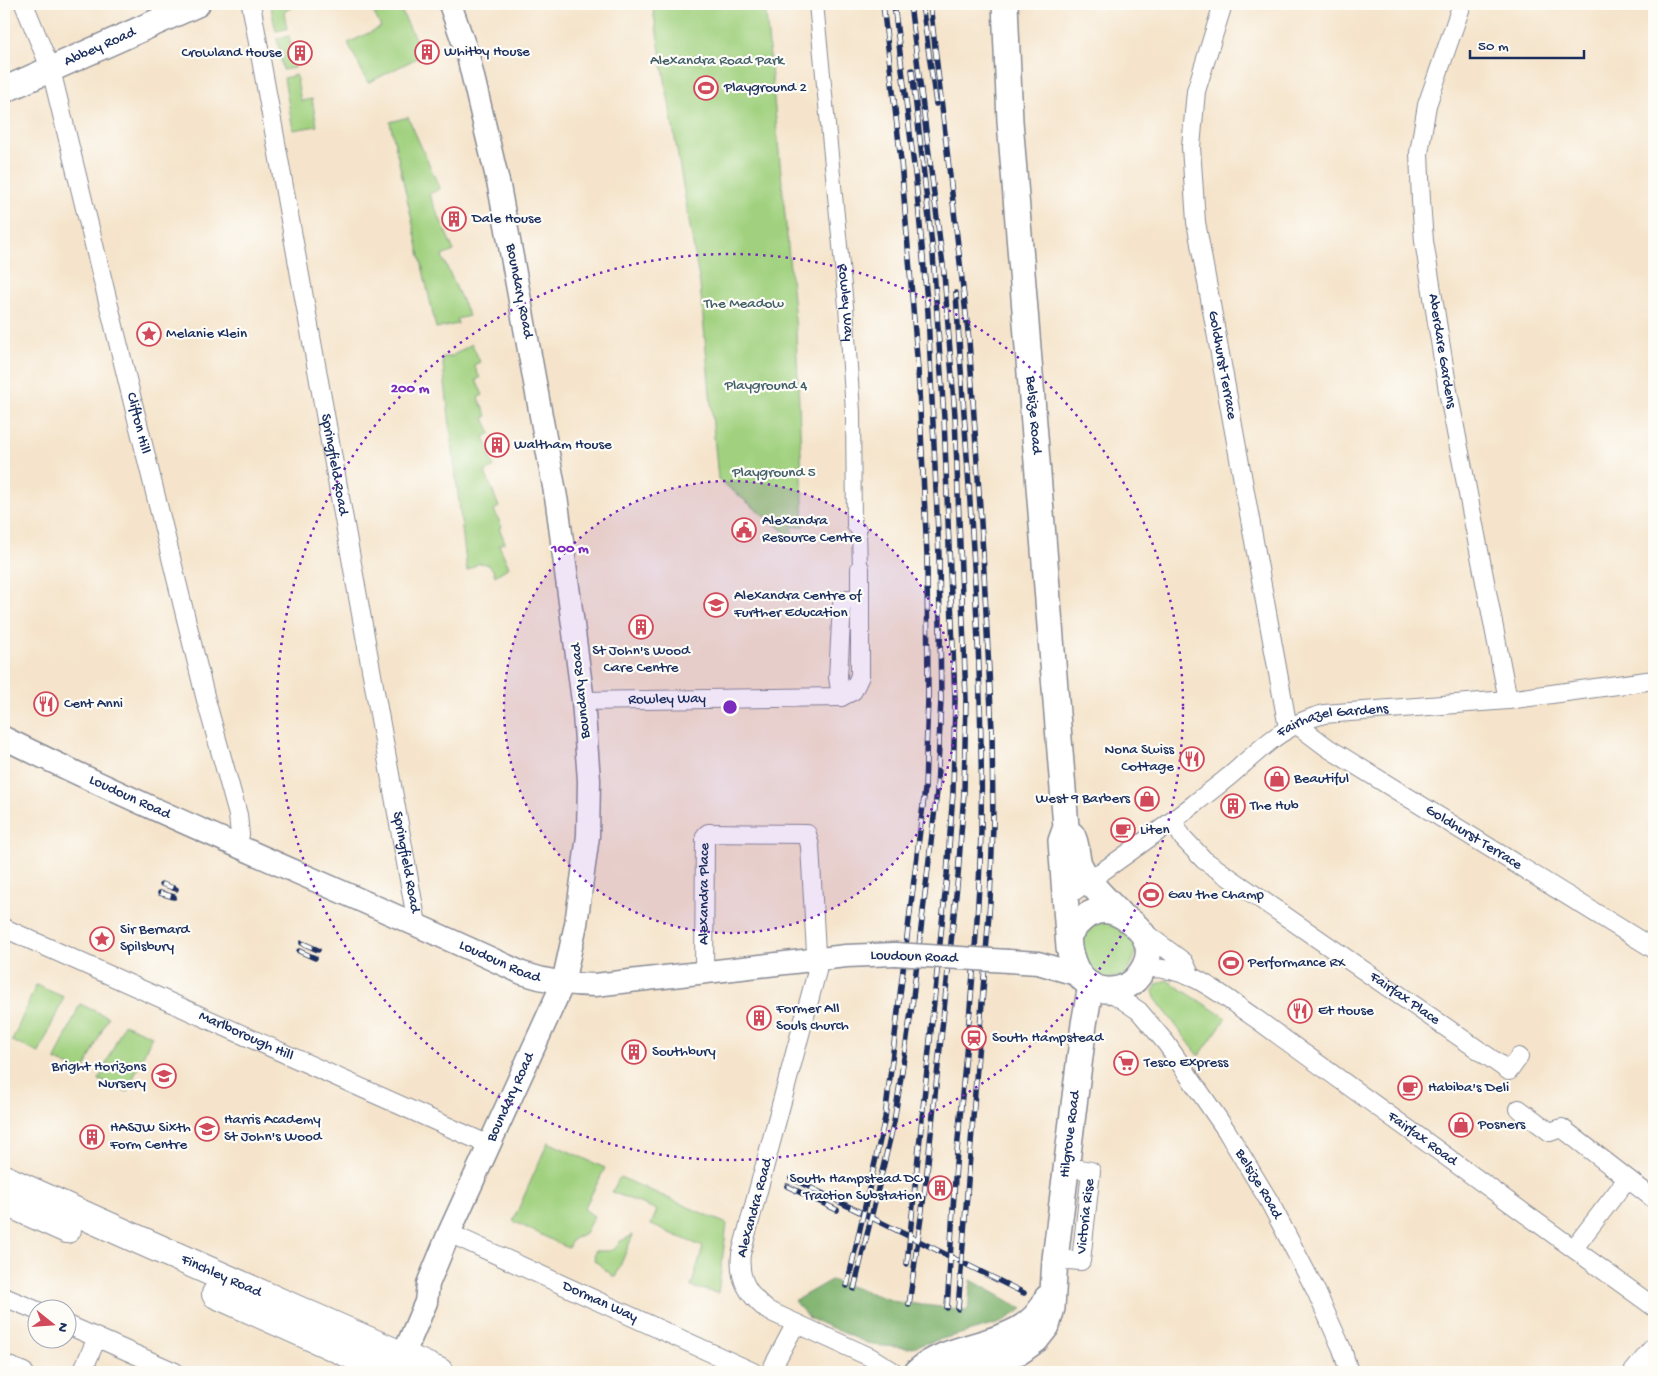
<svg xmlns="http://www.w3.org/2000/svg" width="1658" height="1376" viewBox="0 0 1658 1376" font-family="'Gochi Hand',sans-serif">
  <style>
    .green { fill: #a1d17f; stroke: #5e806e }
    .forest { fill: #80b36e; stroke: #4e7166 }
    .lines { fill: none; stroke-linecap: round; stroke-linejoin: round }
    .pedestrian-casing { stroke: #888a94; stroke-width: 16 }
    .minor-casing { stroke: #888a94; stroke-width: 20 }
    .tertiary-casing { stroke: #888a94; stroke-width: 25 }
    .secondary-casing { stroke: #888a94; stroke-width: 28 }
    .trunk-casing { stroke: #888a94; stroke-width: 30 }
    .pedestrian { stroke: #fff; stroke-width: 14 }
    .minor { stroke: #fff; stroke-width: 18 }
    .tertiary { stroke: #fff; stroke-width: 22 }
    .secondary { stroke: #fff; stroke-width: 25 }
    .trunk { stroke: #fff; stroke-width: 28 }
    .rail-casing { stroke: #1b2f5e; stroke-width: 5.5 }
    .rail { stroke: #fdfcf7; stroke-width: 4; stroke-dasharray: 11; stroke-linecap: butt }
    .tertiary-bridge-casing { stroke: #888a94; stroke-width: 25; stroke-linecap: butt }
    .tertiary-bridge { stroke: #fff; stroke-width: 22 }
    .ring { fill: none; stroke: #7b2cbf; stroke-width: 2.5; stroke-dasharray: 2.5 5 }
    .labels { text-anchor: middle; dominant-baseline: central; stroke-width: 4.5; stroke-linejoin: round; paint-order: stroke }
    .street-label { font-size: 15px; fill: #1b2f5e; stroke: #fdfcf7 }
    .poi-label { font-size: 15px; fill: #1b2f5e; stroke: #fdfcf7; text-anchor: start }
    .park-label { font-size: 15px; fill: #436068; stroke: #fdfcf7 }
    .centre { fill: #7b2cbf; stroke: #fdfcf7; stroke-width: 2.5 }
    .ring-label { font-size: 15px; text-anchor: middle; font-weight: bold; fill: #7b2cbf; stroke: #fdfcf7; stroke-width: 4.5; stroke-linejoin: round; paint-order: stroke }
  </style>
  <rect width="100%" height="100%" fill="#fdfcf7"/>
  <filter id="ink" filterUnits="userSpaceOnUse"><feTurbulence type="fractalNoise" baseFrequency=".02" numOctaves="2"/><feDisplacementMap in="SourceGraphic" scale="10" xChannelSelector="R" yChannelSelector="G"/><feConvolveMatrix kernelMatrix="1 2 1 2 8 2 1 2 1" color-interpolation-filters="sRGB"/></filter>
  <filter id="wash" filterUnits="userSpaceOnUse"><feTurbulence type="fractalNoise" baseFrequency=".0096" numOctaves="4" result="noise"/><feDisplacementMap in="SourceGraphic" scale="20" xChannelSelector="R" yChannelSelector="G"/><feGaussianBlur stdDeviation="1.12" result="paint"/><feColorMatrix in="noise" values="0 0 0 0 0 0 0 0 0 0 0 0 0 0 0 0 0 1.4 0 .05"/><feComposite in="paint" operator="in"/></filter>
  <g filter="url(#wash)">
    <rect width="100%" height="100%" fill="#f5e4cb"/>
    <path class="green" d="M270,4h27l-13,8 3,17 -11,2z
      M382,4h16l25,51 -55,28 -20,-40 33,-16 -9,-18z
      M652,4h113l31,327 8,195 -12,1v11l-74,-59 -18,-194z
      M289,36l6,32 -12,2 -6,-32z
      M296,75l5,26 11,-2 5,27 -24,4 -9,-52z
      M408,117l32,72 -11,5 25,57 -12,5 27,60 -12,3 1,5 -22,4 -46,-206z
      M472,344l8,18 -6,3 6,13 -4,2 7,15 -5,3 9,18 -3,2 7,15 -7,4 7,17 -2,1 5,12 -9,5 14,35 -5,3 8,17 -3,1 6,14 -6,3 10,22 -14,9 -2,-6 -6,-6 -8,-1 -12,8 -25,-214h8z
      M1106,918l26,18 5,8c-3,29 -19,42 -47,30l-13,-37z
      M1167,980l59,38 -27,38 -44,-58 -2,-7 4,-7z
      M36,985l28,12 -25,56 -27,-12z
      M80,1004l28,13 -25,56 -28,-13z
      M124,1024l28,12 -25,56 -28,-12z
      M548,1142l57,26 -21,41 10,7 -9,17 -13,7 -4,8 -55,-27z
      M620,1177l107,47 -9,69 -27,-6 12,-40 -52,-22 6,-15 -45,-18z
      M633,1235l-18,43 -21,-18 1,-9c11,-1 20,3 24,-9z"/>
    <path class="forest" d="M831,1280l66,22 71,8 3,-30 52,29 -23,14 -91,25 -37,-3 -63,-27 -15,-17z"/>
  </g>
  <g filter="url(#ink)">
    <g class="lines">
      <g class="pedestrian-casing">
        <g id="pedestrian">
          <path id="s1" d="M816,4l30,302 7,106 1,114 5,4 1,38"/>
        </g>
      </g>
      <g class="minor-casing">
        <g id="minor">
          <path id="s2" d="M24,4l27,66 155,630 32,115 2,20 -5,10"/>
          <path id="s3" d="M251,4l166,920"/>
          <path id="s4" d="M1223,4l-27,87 -5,56 5,75 92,506"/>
          <path id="s5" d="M1462,4l-35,101 -8,48 2,48 3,40 24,150 60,309"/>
          <path d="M841,697l-3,-20 4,-72 5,-6 13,1"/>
          <path id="s6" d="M583,701l258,-4 12,-6 7,-15v-108"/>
          <path id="s7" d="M1296,724l32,24 326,201"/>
          <path id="s8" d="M1173,821l10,17 21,22 305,211 10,-14"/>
          <path id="s9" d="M1066,897c43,-30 86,-60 127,-92 16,-13 33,-25 48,-39 27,-24 46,-42 83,-52l184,-14 146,-20"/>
          <path id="s10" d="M4,928l485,217"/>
          <path d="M1141,930l43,32 6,12"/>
          <path id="s11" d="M1145,968c46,-2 73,25 110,50l399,289"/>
          <path id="s12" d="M704,974l1,-138 3,-3 99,1 3,12 7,125 -76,283c-3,25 7,40 26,56l103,47 24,15"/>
          <path id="s13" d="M1108,990l31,21 27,32 60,87 43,71 47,90 26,58 7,23"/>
          <path d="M1519,1109l31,23 12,-4 92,71"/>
          <path id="s14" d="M449,1233l304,139"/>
          <path d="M1574,1248l53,-69"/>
          <path id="s15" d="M1055,1259l26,2 10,-90 -25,-4"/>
          <path d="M4,1297l34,14"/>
          <path d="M68,1325l107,47"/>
          <path d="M4,1364l20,8"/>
          <path d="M82,1372l15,-34"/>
          <path d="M770,1372l25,-47"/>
          <path d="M1633,1372l21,-26"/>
        </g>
      </g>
      <g class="tertiary-casing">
        <g id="tertiary">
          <path id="s16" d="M4,738c170,84 346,155 518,235 24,8 48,12 73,12l251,-29 49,-2"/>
          <path d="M1008,961l30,2 41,12"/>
          <path id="s17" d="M403,1356l23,-54 2,-18 21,-51 114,-250 13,-59 12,-88 1,-56 -6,-79 -26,-198 -58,-317 -31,-130 -18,-52"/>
        </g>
      </g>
      <g class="secondary-casing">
        <g id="secondary">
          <path id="s18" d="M1005,4l5,117 56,706 -5,14 8,107c4,18 11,36 31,41 12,3 26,0 35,-9 20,-22 17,-42 -5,-59 -25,-19 -44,-11 -61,13"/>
          <path id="s19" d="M4,90l193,-86"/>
          <path d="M1072,835c6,9 3,21 8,31 9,18 24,32 38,46"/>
          <path d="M917,1372c36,-34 109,-22 130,-74"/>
          <path id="s20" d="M953,1372l68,-21 15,-11 11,-14 5,-18 3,-49 29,-235 7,-39"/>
        </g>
      </g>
      <g class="trunk-casing">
        <g id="trunk">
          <path id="s21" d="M4,1179c144,66 290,129 435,193"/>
          <path d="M4,1201l63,28"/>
          <path d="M216,1294l174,78"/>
        </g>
      </g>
      <use href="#pedestrian" class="pedestrian"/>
      <use href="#minor" class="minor"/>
      <use href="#tertiary" class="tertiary"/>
      <use href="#secondary" class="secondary"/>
      <use href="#trunk" class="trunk"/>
      <g class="rail-casing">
        <path id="rail" d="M922,4l14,100
          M930,4l39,336 14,213 9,177 1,96 -3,75 -32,408
          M162,884l14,5
          M160,893l14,4
          M302,943l16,7
          M299,951l16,7
          M791,1178l233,115
          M787,1186l50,24
          M907,1264l40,-389 6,-83 2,-93 -11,-281 -11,-164 -21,-184
          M847,1286l38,-168 40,-329 3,-92 -1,-142 -9,-186 -17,-208 -18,-157
          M854,1289l40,-167 18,-116 25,-215 4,-92 -2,-143 -11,-244 -12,-130 -22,-178
          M909,1305l17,-124 32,-305 6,-84 2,-93 -11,-283 -11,-143 -34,-269
          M947,1308c4,-56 6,-112 11,-168 9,-104 21,-207 23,-311 3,-179 -14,-358 -25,-536"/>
      </g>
      <use href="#rail" class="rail"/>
      <g class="tertiary-bridge-casing">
        <path id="tertiary-bridge" d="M895,954l113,7"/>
      </g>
      <use href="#tertiary-bridge" class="tertiary-bridge"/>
    </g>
  </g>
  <circle cx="730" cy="707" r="226" fill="#7b2cbf" fill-opacity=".12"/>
  <g class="ring">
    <circle cx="730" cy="707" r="226"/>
    <circle cx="730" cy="707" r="453"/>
  </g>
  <defs>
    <g id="building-ring" transform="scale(1.25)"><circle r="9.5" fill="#fdfcf7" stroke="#d1495b" stroke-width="1.5"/><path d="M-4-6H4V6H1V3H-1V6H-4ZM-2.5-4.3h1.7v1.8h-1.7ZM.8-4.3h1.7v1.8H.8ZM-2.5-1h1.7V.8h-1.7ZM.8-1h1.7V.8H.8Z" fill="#d1495b"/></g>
    <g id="stadium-ring" transform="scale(1.25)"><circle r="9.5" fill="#fdfcf7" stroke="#d1495b" stroke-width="1.5"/><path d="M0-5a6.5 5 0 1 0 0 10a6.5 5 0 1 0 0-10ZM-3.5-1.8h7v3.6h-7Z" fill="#d1495b"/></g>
    <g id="sight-ring" transform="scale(1.25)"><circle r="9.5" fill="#fdfcf7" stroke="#d1495b" stroke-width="1.5"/><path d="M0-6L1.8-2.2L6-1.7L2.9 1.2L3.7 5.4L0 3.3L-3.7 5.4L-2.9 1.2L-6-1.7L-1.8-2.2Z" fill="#d1495b"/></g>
    <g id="civic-ring" transform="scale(1.25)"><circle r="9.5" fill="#fdfcf7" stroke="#d1495b" stroke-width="1.5"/><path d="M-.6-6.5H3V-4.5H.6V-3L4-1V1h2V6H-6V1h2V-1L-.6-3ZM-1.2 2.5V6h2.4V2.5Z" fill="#d1495b"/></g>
    <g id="school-ring" transform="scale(1.25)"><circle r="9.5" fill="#fdfcf7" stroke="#d1495b" stroke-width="1.5"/><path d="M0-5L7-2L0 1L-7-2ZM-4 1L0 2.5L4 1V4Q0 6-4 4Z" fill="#d1495b"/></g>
    <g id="restaurant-ring" transform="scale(1.25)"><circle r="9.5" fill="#fdfcf7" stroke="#d1495b" stroke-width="1.5"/><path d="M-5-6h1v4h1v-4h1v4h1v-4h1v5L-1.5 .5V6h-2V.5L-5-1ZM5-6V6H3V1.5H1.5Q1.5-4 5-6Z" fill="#d1495b"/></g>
    <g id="shop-ring" transform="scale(1.25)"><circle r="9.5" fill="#fdfcf7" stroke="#d1495b" stroke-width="1.5"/><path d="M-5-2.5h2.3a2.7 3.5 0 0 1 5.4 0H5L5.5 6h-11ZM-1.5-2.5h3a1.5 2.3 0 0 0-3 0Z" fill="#d1495b"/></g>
    <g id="cafe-ring" transform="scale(1.25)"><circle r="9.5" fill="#fdfcf7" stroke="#d1495b" stroke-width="1.5"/><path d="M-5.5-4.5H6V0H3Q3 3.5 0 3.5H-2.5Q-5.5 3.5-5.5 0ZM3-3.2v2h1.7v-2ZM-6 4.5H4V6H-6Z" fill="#d1495b"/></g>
    <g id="station-ring" transform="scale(1.25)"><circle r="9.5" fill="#fdfcf7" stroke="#d1495b" stroke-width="1.5"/><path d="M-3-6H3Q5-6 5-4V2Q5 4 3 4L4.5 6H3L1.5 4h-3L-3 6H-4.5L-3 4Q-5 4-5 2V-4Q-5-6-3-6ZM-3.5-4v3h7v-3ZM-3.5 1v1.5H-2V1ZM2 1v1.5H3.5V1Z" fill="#d1495b"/></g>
    <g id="supermarket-ring" transform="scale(1.25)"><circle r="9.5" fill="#fdfcf7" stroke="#d1495b" stroke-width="1.5"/><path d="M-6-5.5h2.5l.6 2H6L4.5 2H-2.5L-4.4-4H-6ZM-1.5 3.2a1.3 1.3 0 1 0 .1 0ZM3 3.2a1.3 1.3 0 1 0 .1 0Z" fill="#d1495b"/></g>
  </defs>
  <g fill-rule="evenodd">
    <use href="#building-ring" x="427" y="52"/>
    <use href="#building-ring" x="300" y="53"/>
    <use href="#stadium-ring" x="706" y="88"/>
    <use href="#building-ring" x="454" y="219"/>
    <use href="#sight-ring" x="149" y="334"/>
    <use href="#building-ring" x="497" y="445"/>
    <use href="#civic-ring" x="744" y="530"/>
    <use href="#school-ring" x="716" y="605"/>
    <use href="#building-ring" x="641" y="627"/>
    <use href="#restaurant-ring" x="46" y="704"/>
    <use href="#restaurant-ring" x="1192" y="759"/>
    <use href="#shop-ring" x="1277" y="779"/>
    <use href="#shop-ring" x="1147" y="799"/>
    <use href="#building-ring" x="1233" y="806"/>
    <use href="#cafe-ring" x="1123" y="830"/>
    <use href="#stadium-ring" x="1151" y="895"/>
    <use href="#sight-ring" x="102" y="939"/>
    <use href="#stadium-ring" x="1231" y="963"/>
    <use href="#restaurant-ring" x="1300" y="1011"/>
    <use href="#building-ring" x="759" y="1018"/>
    <use href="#station-ring" x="974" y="1038"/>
    <use href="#building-ring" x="634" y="1052"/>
    <use href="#supermarket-ring" x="1126" y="1063"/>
    <use href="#school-ring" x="164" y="1076"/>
    <use href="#cafe-ring" x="1410" y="1088"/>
    <use href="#shop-ring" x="1461" y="1125"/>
    <use href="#school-ring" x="207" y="1129"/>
    <use href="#building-ring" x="92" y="1137"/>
    <use href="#building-ring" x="940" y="1188"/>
  </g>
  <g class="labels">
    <g class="street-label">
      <text stroke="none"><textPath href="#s19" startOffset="105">Abbey Road</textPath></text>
      <text transform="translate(519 291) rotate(79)">Boundary Road</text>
      <text stroke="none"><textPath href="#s1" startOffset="300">Rowley Way</textPath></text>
      <text stroke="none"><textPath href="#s5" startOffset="355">Aberdare Gardens</textPath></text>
      <text stroke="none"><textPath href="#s4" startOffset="368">Goldhurst Terrace</textPath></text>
      <text stroke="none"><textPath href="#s18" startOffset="412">Belsize Road</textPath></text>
      <text stroke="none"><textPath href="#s2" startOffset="435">Clifton Hill</textPath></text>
      <text stroke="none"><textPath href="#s3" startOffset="468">Springfield Road</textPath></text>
      <text transform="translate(581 691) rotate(-96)">Boundary Road</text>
      <text stroke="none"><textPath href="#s6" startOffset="84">Rowley Way</textPath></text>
      <text stroke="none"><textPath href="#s9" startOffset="325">Fairhazel Gardens</textPath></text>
      <text stroke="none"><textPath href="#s16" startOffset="139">Loudoun Road</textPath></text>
      <text stroke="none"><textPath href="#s7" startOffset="211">Goldhurst Terrace</textPath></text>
      <text stroke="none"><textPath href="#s3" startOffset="872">Springfield Road</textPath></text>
      <text stroke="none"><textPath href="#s12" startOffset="80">Alexandra Place</textPath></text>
      <text transform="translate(914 957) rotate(2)">Loudoun Road</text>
      <text stroke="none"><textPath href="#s16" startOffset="544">Loudoun Road</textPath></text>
      <text stroke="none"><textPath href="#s8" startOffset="294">Fairfax Place</textPath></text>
      <text stroke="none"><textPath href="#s10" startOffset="265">Marlborough Hill</textPath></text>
      <text stroke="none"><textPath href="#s17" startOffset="281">Boundary Road</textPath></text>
      <text stroke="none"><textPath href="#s20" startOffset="301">Hilgrove Road</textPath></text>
      <text stroke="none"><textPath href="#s11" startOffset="330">Fairfax Road</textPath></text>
      <text stroke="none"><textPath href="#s13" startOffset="248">Belsize Road</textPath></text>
      <text transform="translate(755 1208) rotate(-75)">Alexandra Road</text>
      <text stroke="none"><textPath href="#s15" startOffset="71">Victoria Rise</textPath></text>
      <text stroke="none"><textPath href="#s21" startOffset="238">Finchley Road</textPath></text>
      <text stroke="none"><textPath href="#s14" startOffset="166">Dorman Way</textPath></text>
    </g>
    <g class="poi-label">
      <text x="444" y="52">Whitby House</text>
      <text x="282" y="53" text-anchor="end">Crowland House</text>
      <text x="724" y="88">Playground 2</text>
      <text x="472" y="219">Dale House</text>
      <text x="166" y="334">Melanie Klein</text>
      <text x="514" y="445">Waltham House</text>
      <text x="762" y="521">Alexandra<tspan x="762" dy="17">Resource Centre</tspan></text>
      <text x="734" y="596">Alexandra Centre of<tspan x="734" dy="17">Further Education</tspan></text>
      <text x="641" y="651" text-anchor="middle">St John's Wood<tspan x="641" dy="17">Care Centre</tspan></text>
      <text x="64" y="704">Cent Anni</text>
      <text x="1174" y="750" text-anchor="end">Nona Swiss<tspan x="1174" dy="17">Cottage</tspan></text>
      <text x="1294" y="779">Beautiful</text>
      <text x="1130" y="799" text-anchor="end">West 9 Barbers</text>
      <text x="1250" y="806">The Hub</text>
      <text x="1140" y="830">Liten</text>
      <text x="1168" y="895">Gav the Champ</text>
      <text x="120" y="930">Sir Bernard<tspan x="120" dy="17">Spilsbury</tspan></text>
      <text x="1248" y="963">Performance RX</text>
      <text x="776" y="1009">Former All<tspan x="776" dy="17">Souls church</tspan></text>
      <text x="1318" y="1011">Et House</text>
      <text x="992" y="1038">South Hampstead</text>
      <text x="652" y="1052">Southbury</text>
      <text x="1144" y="1063">Tesco Express</text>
      <text x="146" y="1067" text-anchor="end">Bright Horizons<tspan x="146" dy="17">Nursery</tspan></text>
      <text x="1428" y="1088">Habiba's Deli</text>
      <text x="224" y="1120">Harris Academy<tspan x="224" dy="17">St John's Wood</tspan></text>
      <text x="1478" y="1125">Posners</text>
      <text x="110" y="1128">HASJW Sixth<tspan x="110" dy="17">Form Centre</tspan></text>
      <text x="922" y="1179" text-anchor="end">South Hampstead DC<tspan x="922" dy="17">Traction Substation</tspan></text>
    </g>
    <g class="park-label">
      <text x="717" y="61">Alexandra Road Park</text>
      <text x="744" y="304">The Meadow</text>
      <text x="766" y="386">Playground 4</text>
      <text x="774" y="473">Playground 5</text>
    </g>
  </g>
  <circle cx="730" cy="707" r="8" class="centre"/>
  <g class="ring-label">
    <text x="410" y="392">200 m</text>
    <text x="570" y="552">100 m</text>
  </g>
  <rect width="1658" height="1376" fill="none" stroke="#fdfcf7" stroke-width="20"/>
  <g transform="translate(52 1324) rotate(107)"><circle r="24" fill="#fdfcf7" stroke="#a3aaba"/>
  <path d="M0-4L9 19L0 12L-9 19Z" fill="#d1495b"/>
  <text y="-8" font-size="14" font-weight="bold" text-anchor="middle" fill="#1b2f5e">N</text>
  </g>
  <path d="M1470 50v8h114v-8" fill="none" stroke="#1b2f5e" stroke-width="2.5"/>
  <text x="1478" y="50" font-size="15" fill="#1b2f5e" stroke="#fdfcf7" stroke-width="4" paint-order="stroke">50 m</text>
</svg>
